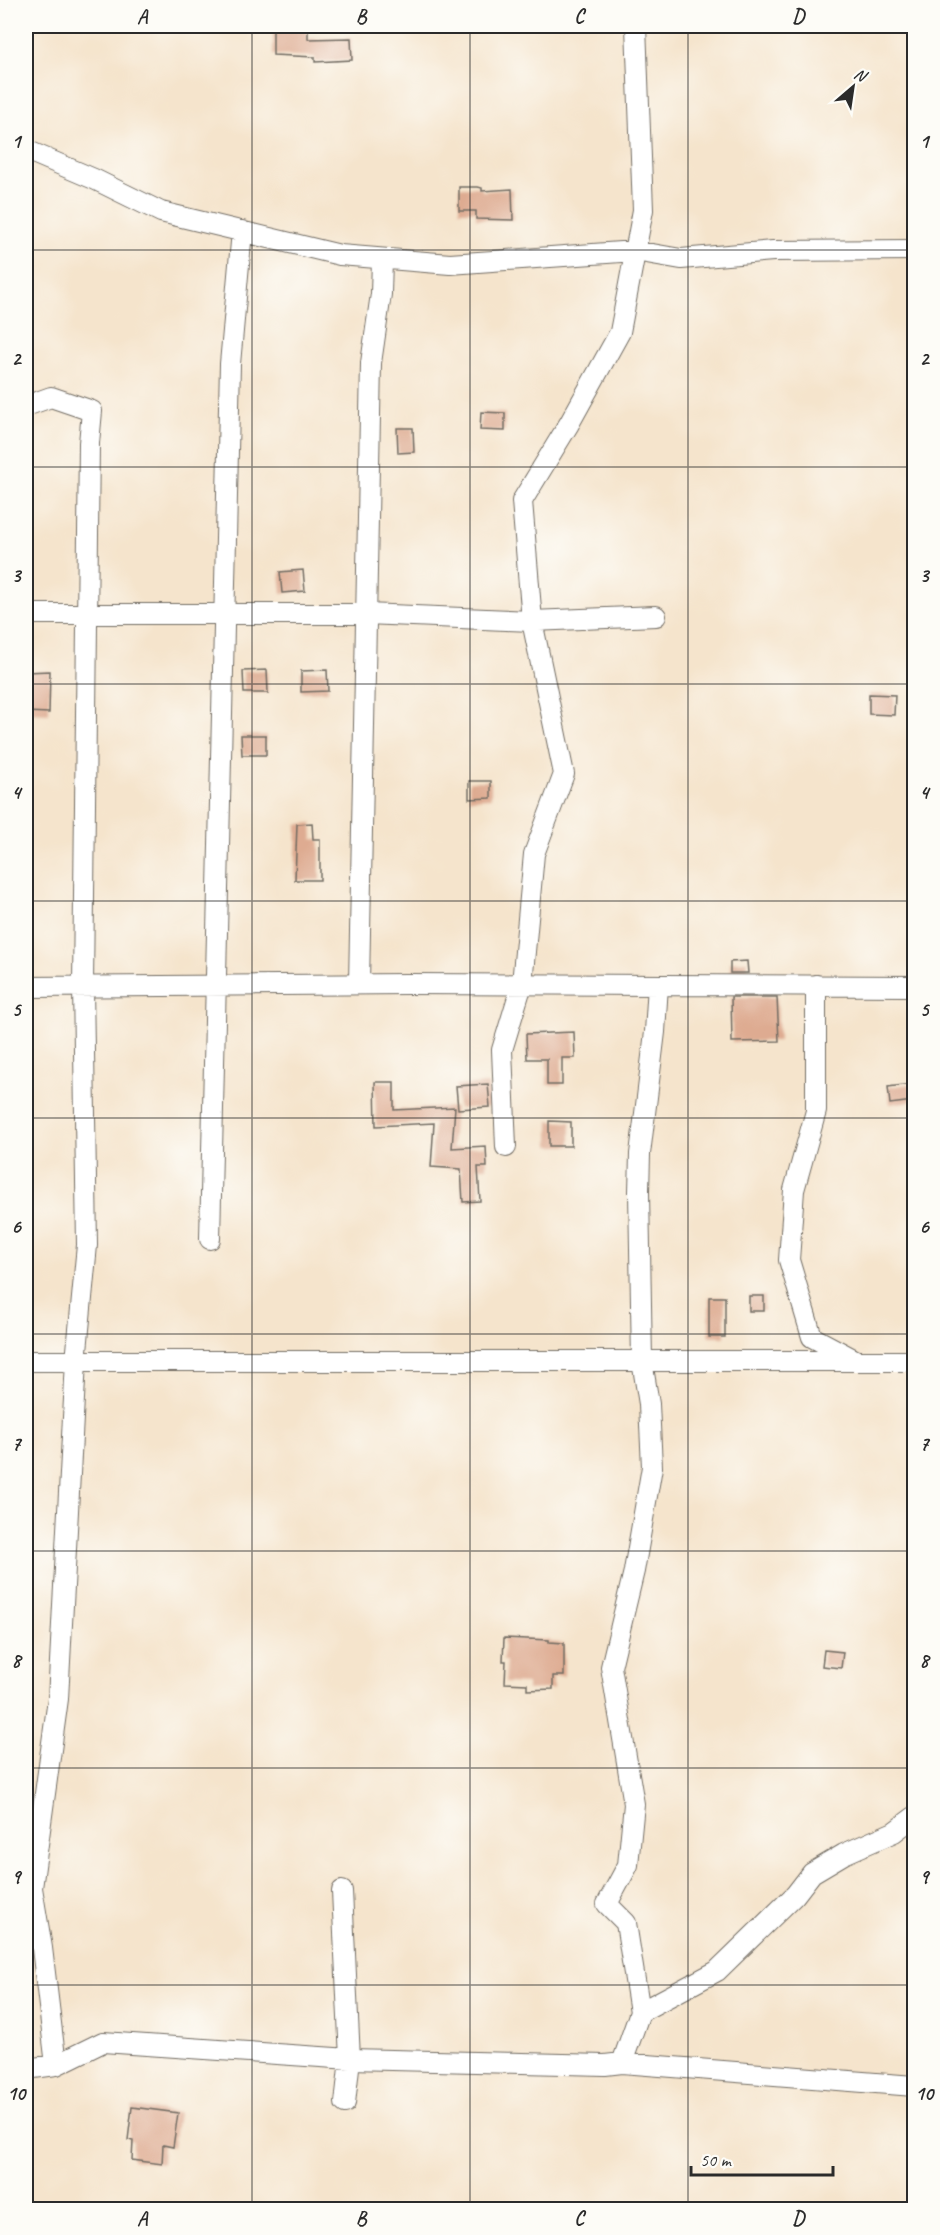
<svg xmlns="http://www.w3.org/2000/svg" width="940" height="2235" viewBox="0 0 940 2235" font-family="Caveat,sans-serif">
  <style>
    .building { fill: #deab91 }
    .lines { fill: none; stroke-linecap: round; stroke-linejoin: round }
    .minor-casing { stroke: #726c63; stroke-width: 22 }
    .minor { stroke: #fff; stroke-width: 20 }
    .grid { fill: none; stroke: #2b2b2b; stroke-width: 1.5; stroke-opacity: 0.55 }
    .neatline { fill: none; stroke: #2b2b2b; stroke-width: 2 }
    .grid-label { font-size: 20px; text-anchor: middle; font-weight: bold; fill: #2b2b2b }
  </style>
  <rect width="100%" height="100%" fill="#fdfcf7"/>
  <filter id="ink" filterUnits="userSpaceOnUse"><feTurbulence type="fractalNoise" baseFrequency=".0167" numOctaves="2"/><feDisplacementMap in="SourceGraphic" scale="12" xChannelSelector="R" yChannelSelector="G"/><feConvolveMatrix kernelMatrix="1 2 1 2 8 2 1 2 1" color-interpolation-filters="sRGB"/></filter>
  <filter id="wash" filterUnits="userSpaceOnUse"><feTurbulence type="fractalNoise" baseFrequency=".008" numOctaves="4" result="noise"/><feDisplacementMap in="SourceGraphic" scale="24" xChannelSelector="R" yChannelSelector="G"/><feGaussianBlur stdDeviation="1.35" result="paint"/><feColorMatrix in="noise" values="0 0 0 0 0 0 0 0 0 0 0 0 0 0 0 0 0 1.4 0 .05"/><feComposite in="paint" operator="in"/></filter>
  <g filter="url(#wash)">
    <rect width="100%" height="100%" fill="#f5e4cc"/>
    <g id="blocks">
      <path class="building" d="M273,26h35v13l43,-1 1,22 -37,2v-5l-42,-2z
        M459,187h19l4,1v3l30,-2 1,31 -37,-1v-8h-17z
        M481,412l24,1v18l-25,-1z
        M397,428h16l1,24 -16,1z
        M303,570l2,21 -23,2 -2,-21z
        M267,670l1,23h-24l-1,-22z
        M327,670l1,21 -27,1v-21z
        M50,671l-1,42 -23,-1v-40z
        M869,694l26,1 -1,20 -25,-1z
        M241,735h25v20h-24z
        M469,781h22v17l-22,1z
        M312,823l1,16h7v41h-25l2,-56z
        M747,961l1,12h-18v-11z
        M731,997h46l2,44 -47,1z
        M574,1032l1,26h-13v27h-15v-26h-20l-1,-25z
        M375,1082h19v28l61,-3 -3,41 34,-2 1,21h-9l2,34 -17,1 -2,-33 -30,-2 3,-44 -58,3z
        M488,1084l2,23 -32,2 -2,-23z
        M911,1084l2,17 -23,3 -2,-17z
        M549,1121l22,1v24h-22z
        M749,1296h15v15h-15z
        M709,1297h16v40h-16z
        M504,1638l45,2v2l15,1v33h-11v13l-26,1v-6l-22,-1 1,-22h-3z
        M824,1650l19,2 -2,16 -19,-2z
        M132,2107l46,6 -5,34 -10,-2 -1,19 -30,-4 1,-19 -5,-1z"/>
    </g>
  </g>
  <g filter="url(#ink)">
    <use href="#blocks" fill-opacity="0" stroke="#726c63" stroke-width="1.5"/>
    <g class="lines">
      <g class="minor-casing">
        <path id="minor" d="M26,150l68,29 67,33 179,43 110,9 185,-13 46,8 92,-8 141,-1
          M26,406l25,-9 41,14 -3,32 -6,543 4,259 -11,116 -18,338 -26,189 10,60 14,117
          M26,614h340l166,7 124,-5
          M359,984l12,-621 10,-69 1,-35
          M816,985v126l-22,79 -5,70 23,77 45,24h57
          M26,987l382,-3 506,2
          M506,1147l-4,-97 20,-66 12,-130 30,-80 -32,-153 -10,-120 47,-77 51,-92 23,-122 -7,-184
          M210,1239l20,-875 12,-133
          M26,1361h831
          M342,1891l8,168 -5,44
          M640,2012l-14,-89 -19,-19 21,-39 6,-61 -23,-137 23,-96 18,-104 -3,-63 -7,-43 -3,-169 1,-38 15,-122 3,-47
          M622,2063l18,-51 77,-41 78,-76 17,-22 32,-19 50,-22 20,-15
          M26,2069l30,-4 47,-23 247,17 255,6 17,-2 292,23"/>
      </g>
      <use href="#minor" class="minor"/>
    </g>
  </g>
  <path class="grid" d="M252,26v2184M470,26v2184M688,26v2184M26,250h888M26,467h888M26,684h888M26,901h888M26,1118h888M26,1334h888M26,1551h888M26,1768h888M26,1985h888"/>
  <rect width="940" height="2235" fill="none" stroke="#fdfcf7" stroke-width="66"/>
  <g transform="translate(853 87) rotate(29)" stroke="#fdfcf7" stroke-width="4.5" paint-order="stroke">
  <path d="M0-4.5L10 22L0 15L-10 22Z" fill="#2b2b2b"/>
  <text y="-9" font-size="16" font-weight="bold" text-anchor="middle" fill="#2b2b2b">N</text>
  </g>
  <path d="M691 2166v9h142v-9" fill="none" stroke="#2b2b2b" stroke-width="3"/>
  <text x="700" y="2166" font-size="18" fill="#2b2b2b" stroke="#fdfcf7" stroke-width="4.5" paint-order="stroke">50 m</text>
  <rect x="33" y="33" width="874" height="2169" class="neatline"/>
  <g class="grid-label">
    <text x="142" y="23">A</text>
    <text x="361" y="23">B</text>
    <text x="579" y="23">C</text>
    <text x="798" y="23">D</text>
    <text x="16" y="148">1</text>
    <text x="924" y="148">1</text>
    <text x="16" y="365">2</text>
    <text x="924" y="365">2</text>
    <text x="16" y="582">3</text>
    <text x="924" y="582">3</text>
    <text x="16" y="799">4</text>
    <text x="924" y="799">4</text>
    <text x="16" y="1016">5</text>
    <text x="924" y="1016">5</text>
    <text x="16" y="1233">6</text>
    <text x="924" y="1233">6</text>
    <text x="16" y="1450">7</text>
    <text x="924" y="1450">7</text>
    <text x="16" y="1667">8</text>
    <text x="924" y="1667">8</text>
    <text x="16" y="1883">9</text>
    <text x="924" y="1883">9</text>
    <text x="16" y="2100">10</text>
    <text x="924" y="2100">10</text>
    <text x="142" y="2225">A</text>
    <text x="361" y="2225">B</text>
    <text x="579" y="2225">C</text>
    <text x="798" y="2225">D</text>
  </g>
</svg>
